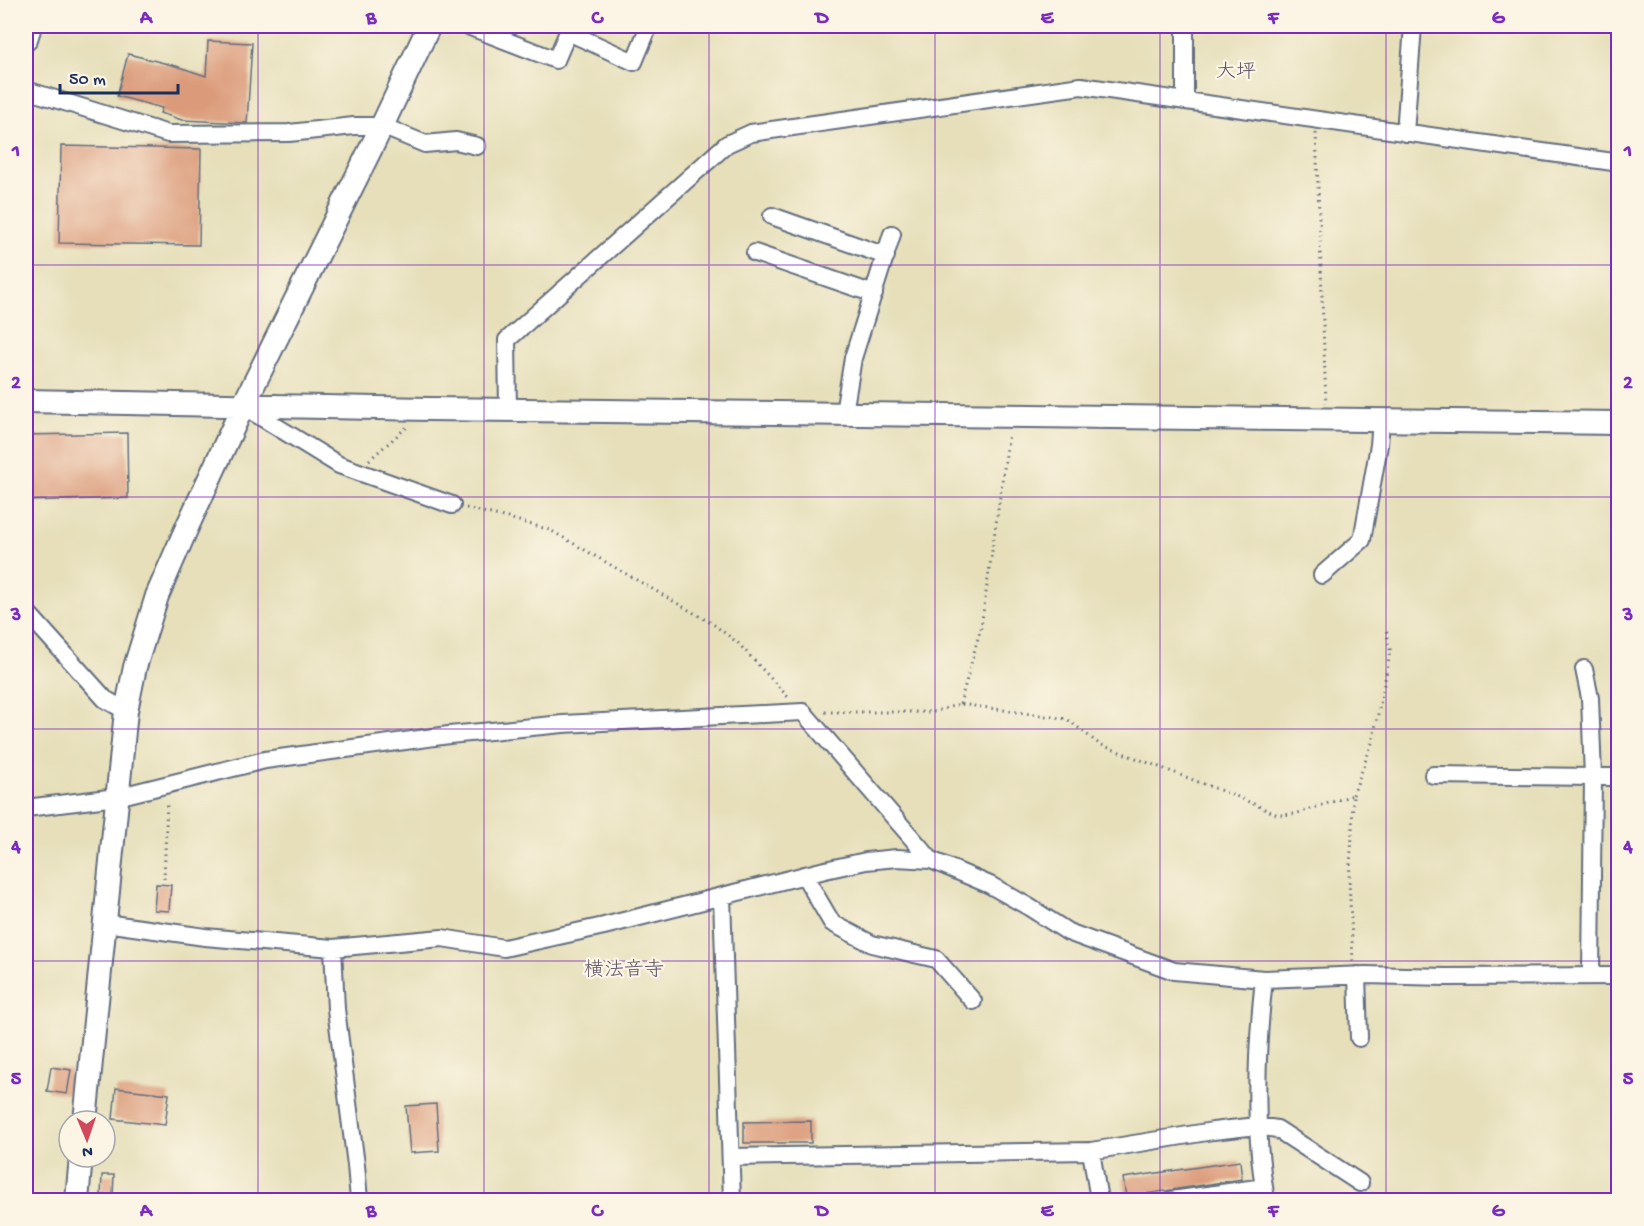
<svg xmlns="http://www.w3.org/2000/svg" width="1644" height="1226" viewBox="0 0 1644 1226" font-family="'Gochi Hand','Klee One',sans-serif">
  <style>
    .building { fill: #db9b7a }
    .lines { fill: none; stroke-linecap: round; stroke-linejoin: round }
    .street-casing { stroke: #626d7e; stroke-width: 20 }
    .secondary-casing { stroke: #626d7e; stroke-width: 26 }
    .path { stroke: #626d7e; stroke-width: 3; stroke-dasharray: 1.5 4.5; stroke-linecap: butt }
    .street { stroke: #fff; stroke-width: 16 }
    .secondary { stroke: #fff; stroke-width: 22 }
    .grid { fill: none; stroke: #7b2cbf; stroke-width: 1.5; stroke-opacity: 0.55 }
    .labels { text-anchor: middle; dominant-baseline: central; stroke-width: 4.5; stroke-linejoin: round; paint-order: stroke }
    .neighbourhood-label { font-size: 20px; fill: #5e5568; stroke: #fcf5e5 }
    .neatline { fill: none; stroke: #7b2cbf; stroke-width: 2 }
    .grid-label { font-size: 20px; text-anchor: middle; font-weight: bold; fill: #7b2cbf }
  </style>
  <rect width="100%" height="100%" fill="#fcf5e5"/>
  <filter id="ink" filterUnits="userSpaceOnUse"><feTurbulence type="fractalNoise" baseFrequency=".0167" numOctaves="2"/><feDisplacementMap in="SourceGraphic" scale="12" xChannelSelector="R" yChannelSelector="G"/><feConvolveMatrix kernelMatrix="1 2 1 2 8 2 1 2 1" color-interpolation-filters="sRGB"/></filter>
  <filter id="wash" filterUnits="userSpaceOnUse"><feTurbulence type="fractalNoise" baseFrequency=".008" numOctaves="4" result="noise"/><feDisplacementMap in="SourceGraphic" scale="24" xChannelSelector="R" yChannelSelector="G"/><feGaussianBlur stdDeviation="1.35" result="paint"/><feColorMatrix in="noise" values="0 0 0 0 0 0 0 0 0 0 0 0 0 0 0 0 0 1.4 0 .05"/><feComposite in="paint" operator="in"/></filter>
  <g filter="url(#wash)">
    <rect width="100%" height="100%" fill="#e6dfba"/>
    <g id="blocks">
      <path class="building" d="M208,41l44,2 -5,80 -65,-3 -22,-7 2,-5 -45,-12 11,-42 48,12 30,10z
        M61,146l140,3 -2,96 -140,-2z
        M127,433l1,65 -102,3v-66z
        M156,884l15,1 -2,26 -15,-1z
        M51,1067l20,3 -4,24 -20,-3z
        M116,1088l53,6 -4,31 -52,-6z
        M436,1104l3,47 -29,2 -4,-47z
        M811,1121v22h-67v-21z
        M1240,1161l2,18 -116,18 -3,-19z
        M102,1175h12l-1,20h-12z"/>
    </g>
  </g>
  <g filter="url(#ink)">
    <use href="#blocks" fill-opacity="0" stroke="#626d7e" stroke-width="1.5"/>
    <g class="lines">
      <g class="street-casing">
        <path id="street" d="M468,26l88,34 12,-28 66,30 15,-36
          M26,90l142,44 121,-1 65,-7h28l43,18 31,-3 21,5
          M1185,101v-75
          M1405,133l8,-107
          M772,216l114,40
          M755,253l119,41
          M243,406l96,59 113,40
          M508,410l-1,-70 220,-196 24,-11 330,-47 532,76 5,4
          M844,413l9,-55 39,-124
          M1322,575l40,-35 17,-95 2,-25
          M26,611l79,88 21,12
          M1433,775l160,2 -3,-79 -6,-29
          M26,808l91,-11 148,-37 184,-25 114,-11 240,-12 128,148
          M804,875l28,48 40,21 64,15 37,42
          M722,897l10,303
          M105,923l100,14 128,11 109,-10 62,10 100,-22 221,-56 41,-9 31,-3 34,2 59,25 39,22 39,25 106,39 90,8 101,-4 81,2 172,-1
          M333,948l3,61 20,156 3,35
          M1357,975l2,63
          M1591,976l2,-199h25
          M1264,979c-8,73 -11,149 2,221
          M1091,1151l8,49
          M731,1157l360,-6 122,-20 44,-5 20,3 83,54
          M1172,1200l92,-13"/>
      </g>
      <g class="secondary-casing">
        <path id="secondary" d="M26,39l4,-13
          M26,401l403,8 1189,14
          M85,1121l41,-410 9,-44 22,-71 31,-71 55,-119 139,-280 47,-100
          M77,1200l4,-43"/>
      </g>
      <path class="path" d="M1316,133l10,270
        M369,460l38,-33
        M466,508l46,11 38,11 163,94 25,19 50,54
        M960,704l21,-77 28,-193
        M825,712h108l27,-8 107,15 32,25 139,53 40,18 17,-1 58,-19 -1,41 -3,43 4,82
        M1353,795l19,-52 16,-78 2,-16 -4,-21
        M164,879l3,-78
        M1371,1193l7,7"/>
      <use href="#street" class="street"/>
      <use href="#secondary" class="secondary"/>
    </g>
  </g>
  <path class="grid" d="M258,26v1174M484,26v1174M709,26v1174M935,26v1174M1160,26v1174M1386,26v1174M26,265h1592M26,497h1592M26,729h1592M26,961h1592"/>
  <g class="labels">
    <g class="neighbourhood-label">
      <text x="1236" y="73">大坪</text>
      <text x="624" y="971">横法音寺</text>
    </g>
  </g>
  <rect width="1644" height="1226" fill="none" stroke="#fcf5e5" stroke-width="66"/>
  <g transform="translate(87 1139) rotate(178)"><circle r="28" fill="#fcf5e5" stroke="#a2a6af" stroke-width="1.5"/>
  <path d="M0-4.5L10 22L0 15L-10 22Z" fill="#d1495b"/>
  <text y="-9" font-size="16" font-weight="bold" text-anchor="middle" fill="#1b2f5e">N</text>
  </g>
  <path d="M60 84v9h118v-9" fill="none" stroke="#1b2f5e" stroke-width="3"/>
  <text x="69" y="84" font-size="18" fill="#1b2f5e" stroke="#fcf5e5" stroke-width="4.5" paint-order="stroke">50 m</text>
  <rect x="33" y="33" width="1578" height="1160" class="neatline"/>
  <g class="grid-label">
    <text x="146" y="23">A</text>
    <text x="371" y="23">B</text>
    <text x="597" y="23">C</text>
    <text x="822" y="23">D</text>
    <text x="1047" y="23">E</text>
    <text x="1273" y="23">F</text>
    <text x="1498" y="23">G</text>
    <text x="16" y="156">1</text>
    <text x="1628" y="156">1</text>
    <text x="16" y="388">2</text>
    <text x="1628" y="388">2</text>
    <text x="16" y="620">3</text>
    <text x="1628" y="620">3</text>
    <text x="16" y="852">4</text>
    <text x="1628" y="852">4</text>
    <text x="16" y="1084">5</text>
    <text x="1628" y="1084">5</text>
    <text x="146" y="1216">A</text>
    <text x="371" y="1216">B</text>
    <text x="597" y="1216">C</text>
    <text x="822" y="1216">D</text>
    <text x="1047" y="1216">E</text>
    <text x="1273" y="1216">F</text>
    <text x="1498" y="1216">G</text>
  </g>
</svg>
